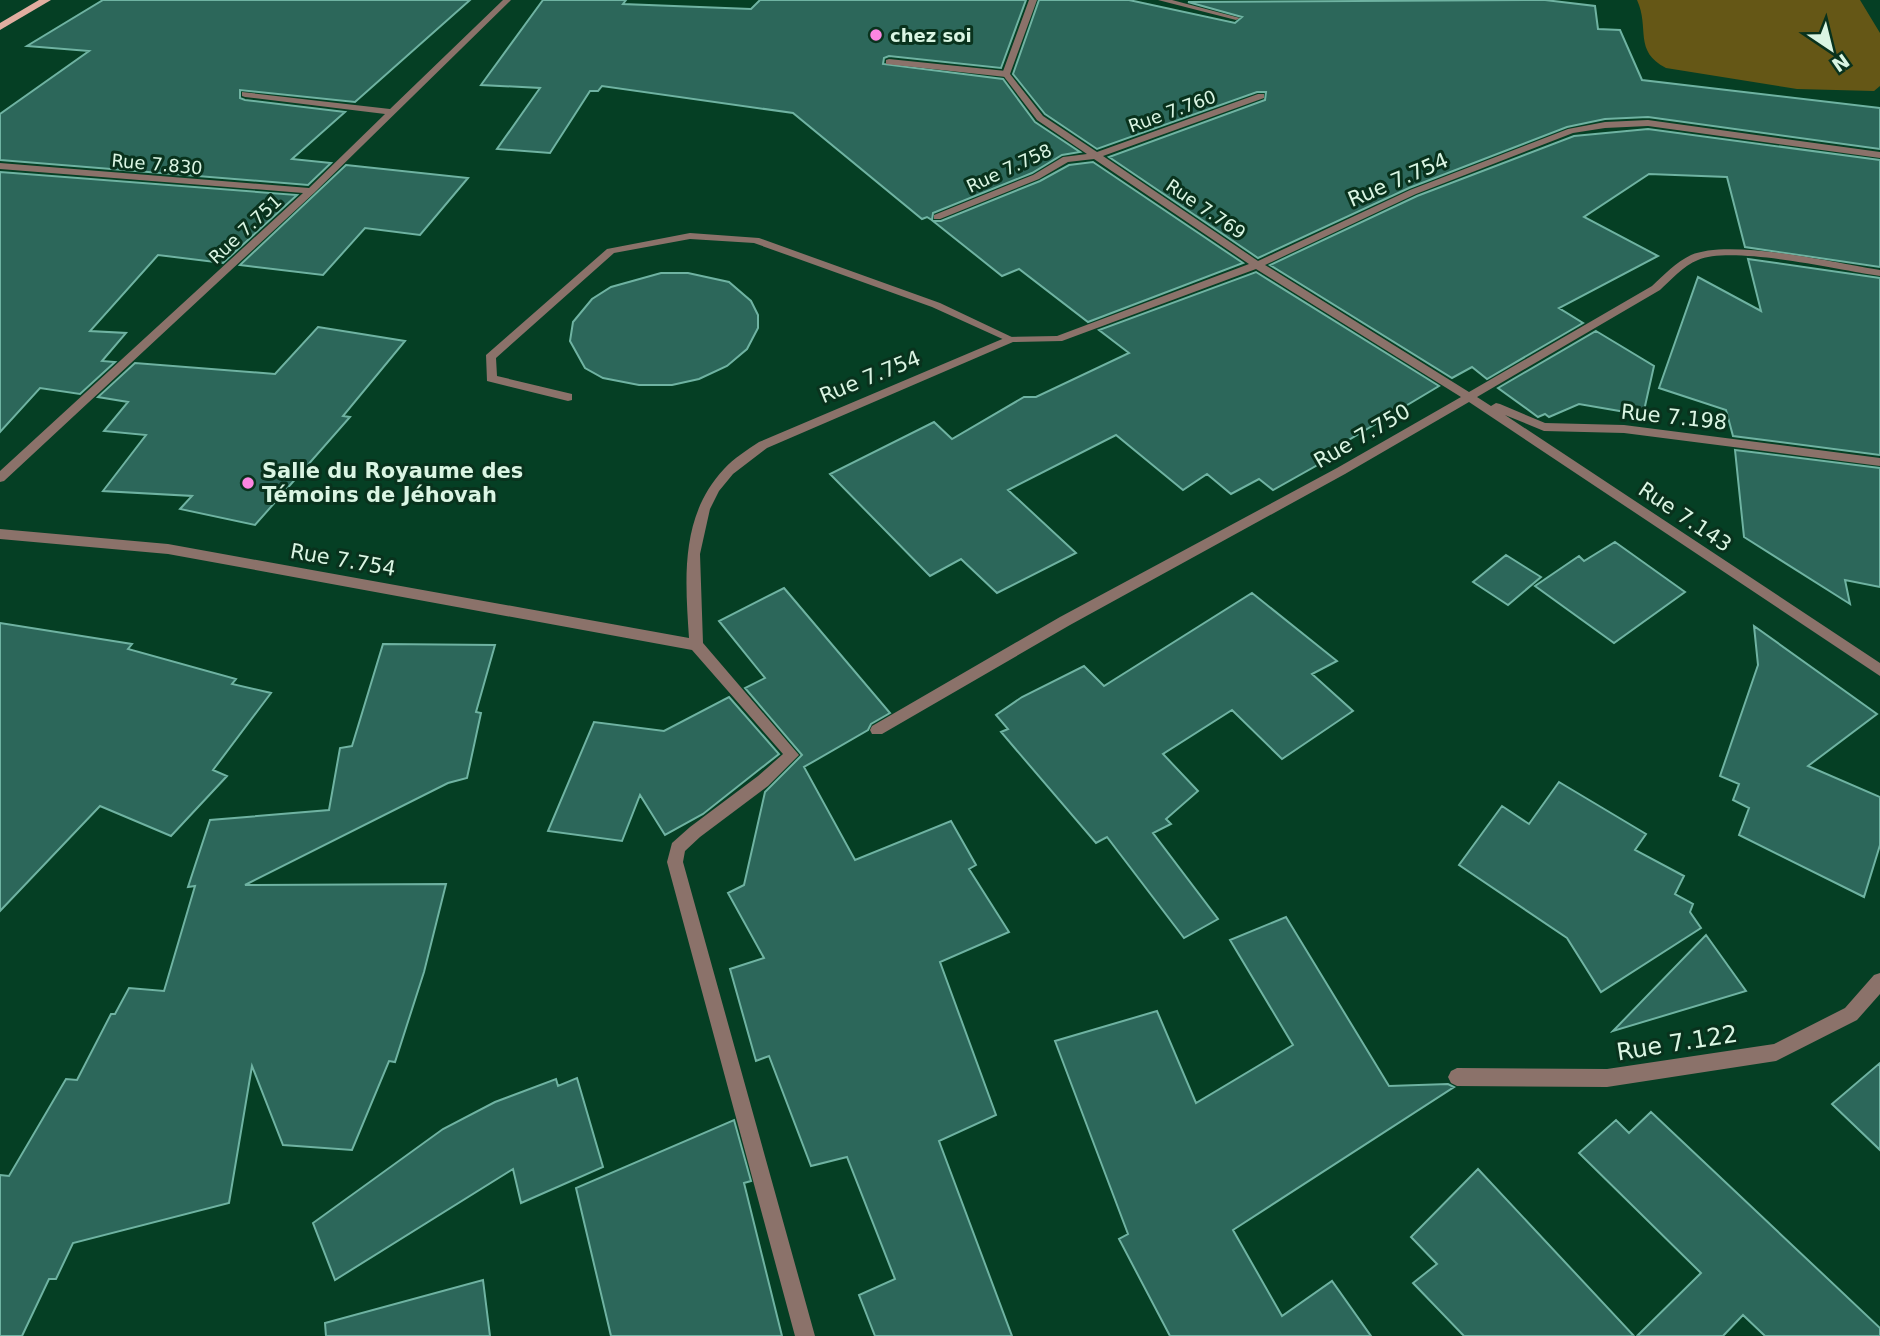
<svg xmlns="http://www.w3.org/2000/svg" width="1880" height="1336" viewBox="0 0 1880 1336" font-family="'DejaVu Sans',sans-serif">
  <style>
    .green { fill: #655716 }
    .building { fill: #2c675a; stroke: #6fb3a2; stroke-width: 2 }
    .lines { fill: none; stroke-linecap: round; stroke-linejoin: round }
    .service { fill: #8b726a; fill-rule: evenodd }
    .minor { fill: #8b726a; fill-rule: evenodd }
    .primary { fill: #e1aea0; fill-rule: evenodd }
    .poi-dot { fill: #fd86e2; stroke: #09321d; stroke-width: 2.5 }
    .labels { text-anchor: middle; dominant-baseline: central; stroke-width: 6; stroke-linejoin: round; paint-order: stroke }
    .far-poi-label { font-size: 18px; font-weight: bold; fill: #daf5e3; stroke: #09321d; text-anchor: start }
    .far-street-label { font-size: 18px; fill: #daf5e3; stroke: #09321d }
    .street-label { font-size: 21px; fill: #daf5e3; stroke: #09321d }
    .poi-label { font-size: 21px; font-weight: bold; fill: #daf5e3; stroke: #09321d; text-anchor: start }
    .near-street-label { font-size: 24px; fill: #daf5e3; stroke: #09321d }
  </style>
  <rect width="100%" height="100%" fill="#053f24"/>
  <path class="green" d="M1637,0h223l20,33v53l-6,5 -77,-2 -131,-21c-33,-17 -16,-40 -29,-68z"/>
  <path class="building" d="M103,0h367l-115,102 -115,-12v8l5,2 100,12 -53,47 39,4 -23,22 -308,-25v-46l89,-63 -62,-5z
    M543,0h83l-3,4 128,5 9,-9h266l-25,68 -112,-12 -5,2 -1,6 120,15 32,43 45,30 -18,3 -30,18 -99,40 -1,7 -5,-3 -5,2 -129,-106 -191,-27 -4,5h-8l-40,62 -53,-4 43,-61 -59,-3z
    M1039,0h90l106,23 7,-6 -54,-15 357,-2 50,6 3,23 22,1 22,50 238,28v41l-232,-32 -43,2 -38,8 -158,61 -151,70 -149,-101 156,-57 1,-8h-9l-160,57 -52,-35 -32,-40z
    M1648,129l232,31v107l-135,-20 -18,-70 -78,-3 -65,43 74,39 -99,52 24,15 -96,56 -15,-12 -20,11 -182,-113 147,-69 157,-60z
    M1093,162l150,101 -155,59 -69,-53 -17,7 -69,-55h8l99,-40 29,-16z
    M346,165l122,13 -48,57 -55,-7 -42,47 -83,-10z
    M0,172l297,23 -74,68 -65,-8 -68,76 36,2 -24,28 13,1 -35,32 -40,-6 -40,44z
    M1748,259l132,19v177l-147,-19 -7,-26 -67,-22 39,-111 63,34z
    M1256,272l183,114 -122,73 4,4 -48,27 -14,-11 -28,15 -24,-20 -24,16 -67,-55 -108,55 68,63 -79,40 -36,-34 -31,17 -100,-102 104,-52 18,17 72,-42h12l93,-44 -30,-23z
    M661,273h27l41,9 22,19 7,14v13l-11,21 -20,17 -28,13 -27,6h-33l-36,-7 -18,-10 -15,-27 3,-19 19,-23 19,-12z
    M318,327l87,14 -62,75 7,1 -95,108 -75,-16 12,-13 -89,-5 43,-56 -42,-4 24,-29 -30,-5 37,-34 140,11z
    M1596,331l58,35 -11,49 -64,-11 -30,13 -4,-3 -7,3 -40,-29z
    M1735,450l145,18v119l-35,-7 5,24 -106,-67z
    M1615,542l70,50 -71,51 -79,-57 44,-30 5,5z
    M1506,555l35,22 -33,28 -35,-23z
    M784,588l106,125 -19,11 -3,6 -64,37 51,93 96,-39 25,44 -7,4 40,63 -69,30 56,153 -57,26 73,195h-137l-16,-41 36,-16 -48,-122 -36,9 -42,-110 -13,5 -26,-92 34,-11 -36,-65 16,-8 21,-93 37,-37 -57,-67 20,-10 -46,-57z
    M1252,593l85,68 -25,13 41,37 -71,48 -50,-49 -69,44 35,37 -32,28 5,5 -18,9 65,86 -34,19 -77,-101 -11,6 -95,-111 7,-3 -12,-14 26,-18 62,-31 20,20z
    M0,623l132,21 -4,5 108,30 -4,5 39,9 -58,77 14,6 -56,60 -71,-30 -100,105z
    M1754,626l123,88 -69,52 72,31v48l-16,52 -125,-62 10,-27 -16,-8 6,-16 -19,-8 38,-111z
    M383,644l112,1 -19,67 5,1 -14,65 -19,5 -203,102 201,-1 -22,88 -29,90 -6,-1 -37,89 -69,-5 -31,-79 -23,137 -156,40 -17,36h-7l-27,57h-22v-161l9,1 57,-97 11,1 34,-66h4l14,-26 35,3 31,-105 -7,1 22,-67 119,-10 11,-62 12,-2z
    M729,697l50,57 -76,60 -38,21 -25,-40 -18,46 -74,-10 46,-109 70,9z
    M1559,782l87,52 -11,16 49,26 -9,18 18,10 -3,8 11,16 -100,64 -34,-54 -108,-73 43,-59 27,18z
    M1286,917l103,169 59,-2 6,3 -221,143 49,86 50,-35 39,55h-201l-51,-97 9,-5 -73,-193 102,-30 39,92 97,-58 -63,-105z
    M1706,935l40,56 -133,40z
    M1880,1063v87l-48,-46z
    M577,1078l26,89 -82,36 -8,-34 -178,111 -22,-57 130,-94 52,-27 61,-23 2,7z
    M1651,1112l229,216v8h-115l-22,-21 -20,21h-86l64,-63 -122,-120 37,-33 13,13z
    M734,1120l17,61 -7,2 38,153h-171l-35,-148z
    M1478,1169l156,167h-170l-51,-53 24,-19 -26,-27z
    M483,1280l7,56h-164l-1,-13z"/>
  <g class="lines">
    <path class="service" d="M889,59l117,12 4,3 -4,3 -120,-13v-4z
      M690,233l69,5 181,65 76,36 -5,3 -4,-1 -75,-34 -178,-64 -64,-4 -76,14 -118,105 1,18 75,18v6l-4,1 -81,-20 -1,-26 121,-106z"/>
    <path class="minor" d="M503,0h8l-197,193 -310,288 -4,1v-11l303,-278 -303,-24v-6l309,25 76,-74 -140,-17 -3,-1v-4l148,17z
      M1029,0h8l-27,74 33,42 54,36 161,-58h6v4l-161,58 155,105 152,-71 158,-61 37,-7 43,-2 232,32v6l-232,-32 -43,2 -32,5 -157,61 -151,71 204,127 183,-106c12,-11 24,-24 39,-31 39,-17 144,8 189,15v6c-41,-6 -148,-31 -182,-16 -15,6 -27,20 -38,30l-183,107 14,9 5,-3 4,1 45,19 79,2 256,33v8l-256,-33 -80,-2 -39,-16 375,248v13l-411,-274 -124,72 -275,151 -188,109h-10l-2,-4 2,-4 188,-109 277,-149 124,-71 -205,-128 -194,72 -49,1 -246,106 -34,26 -14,17 -9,18 -10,45 3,89 96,112 -31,31 -68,51 -15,14 -2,11 132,474h-20l-128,-474 5,-19 18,-16 68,-51 25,-22 -91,-104 -524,-96 -168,-15v-10l168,15 521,94c-4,-60 -9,-122 35,-169 10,-11 23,-19 35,-27l248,-105 50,-1 192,-72 -155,-105 -26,3 -29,17 -99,40h-6v-4l99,-40 30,-18 24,-3 -50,-34 -35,-46z
      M1158,0h14l68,18 -4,2z
      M1880,973v21l-23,26 -81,41 -169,26 -150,-1 -6,-3 -3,-6 3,-6 6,-3 150,1 167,-25 71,-36 29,-33z"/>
    <path class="primary" d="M39,0h12l-51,30v-7z"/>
  </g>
  <g class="poi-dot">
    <circle cx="876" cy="35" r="7"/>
    <circle cx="248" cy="483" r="7"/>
  </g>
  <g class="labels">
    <g class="far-poi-label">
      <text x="890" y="35">chez soi</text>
    </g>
    <g class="far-street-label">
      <text transform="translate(1172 111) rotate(-20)">Rue 7.760</text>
      <text transform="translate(157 164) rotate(5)">Rue 7.830</text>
      <text transform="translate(1009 168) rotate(-25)">Rue 7.758</text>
      <text transform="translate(1206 209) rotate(34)">Rue 7.769</text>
      <text transform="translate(245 229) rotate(-43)">Rue 7.751</text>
    </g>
    <g class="street-label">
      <text transform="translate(1398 180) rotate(-23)">Rue 7.754</text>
      <text transform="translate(870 377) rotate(-22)">Rue 7.754</text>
      <text transform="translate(1674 417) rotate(6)">Rue 7.198</text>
      <text transform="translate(1362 436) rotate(-30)">Rue 7.750</text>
      <text transform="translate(1685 517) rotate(34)">Rue 7.143</text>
      <text transform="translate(343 560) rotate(10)">Rue 7.754</text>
    </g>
    <g class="poi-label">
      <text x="262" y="471">Salle du Royaume des<tspan x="262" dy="24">Témoins de Jéhovah</tspan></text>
    </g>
    <g class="near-street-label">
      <text transform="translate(1677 1043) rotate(-9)">Rue 7.122</text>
    </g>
  </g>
  <g transform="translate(1831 49) rotate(145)" stroke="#09321d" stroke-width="5" paint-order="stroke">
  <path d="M0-5L12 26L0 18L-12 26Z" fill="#daf5e3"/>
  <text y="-10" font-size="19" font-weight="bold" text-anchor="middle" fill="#daf5e3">N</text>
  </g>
</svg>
